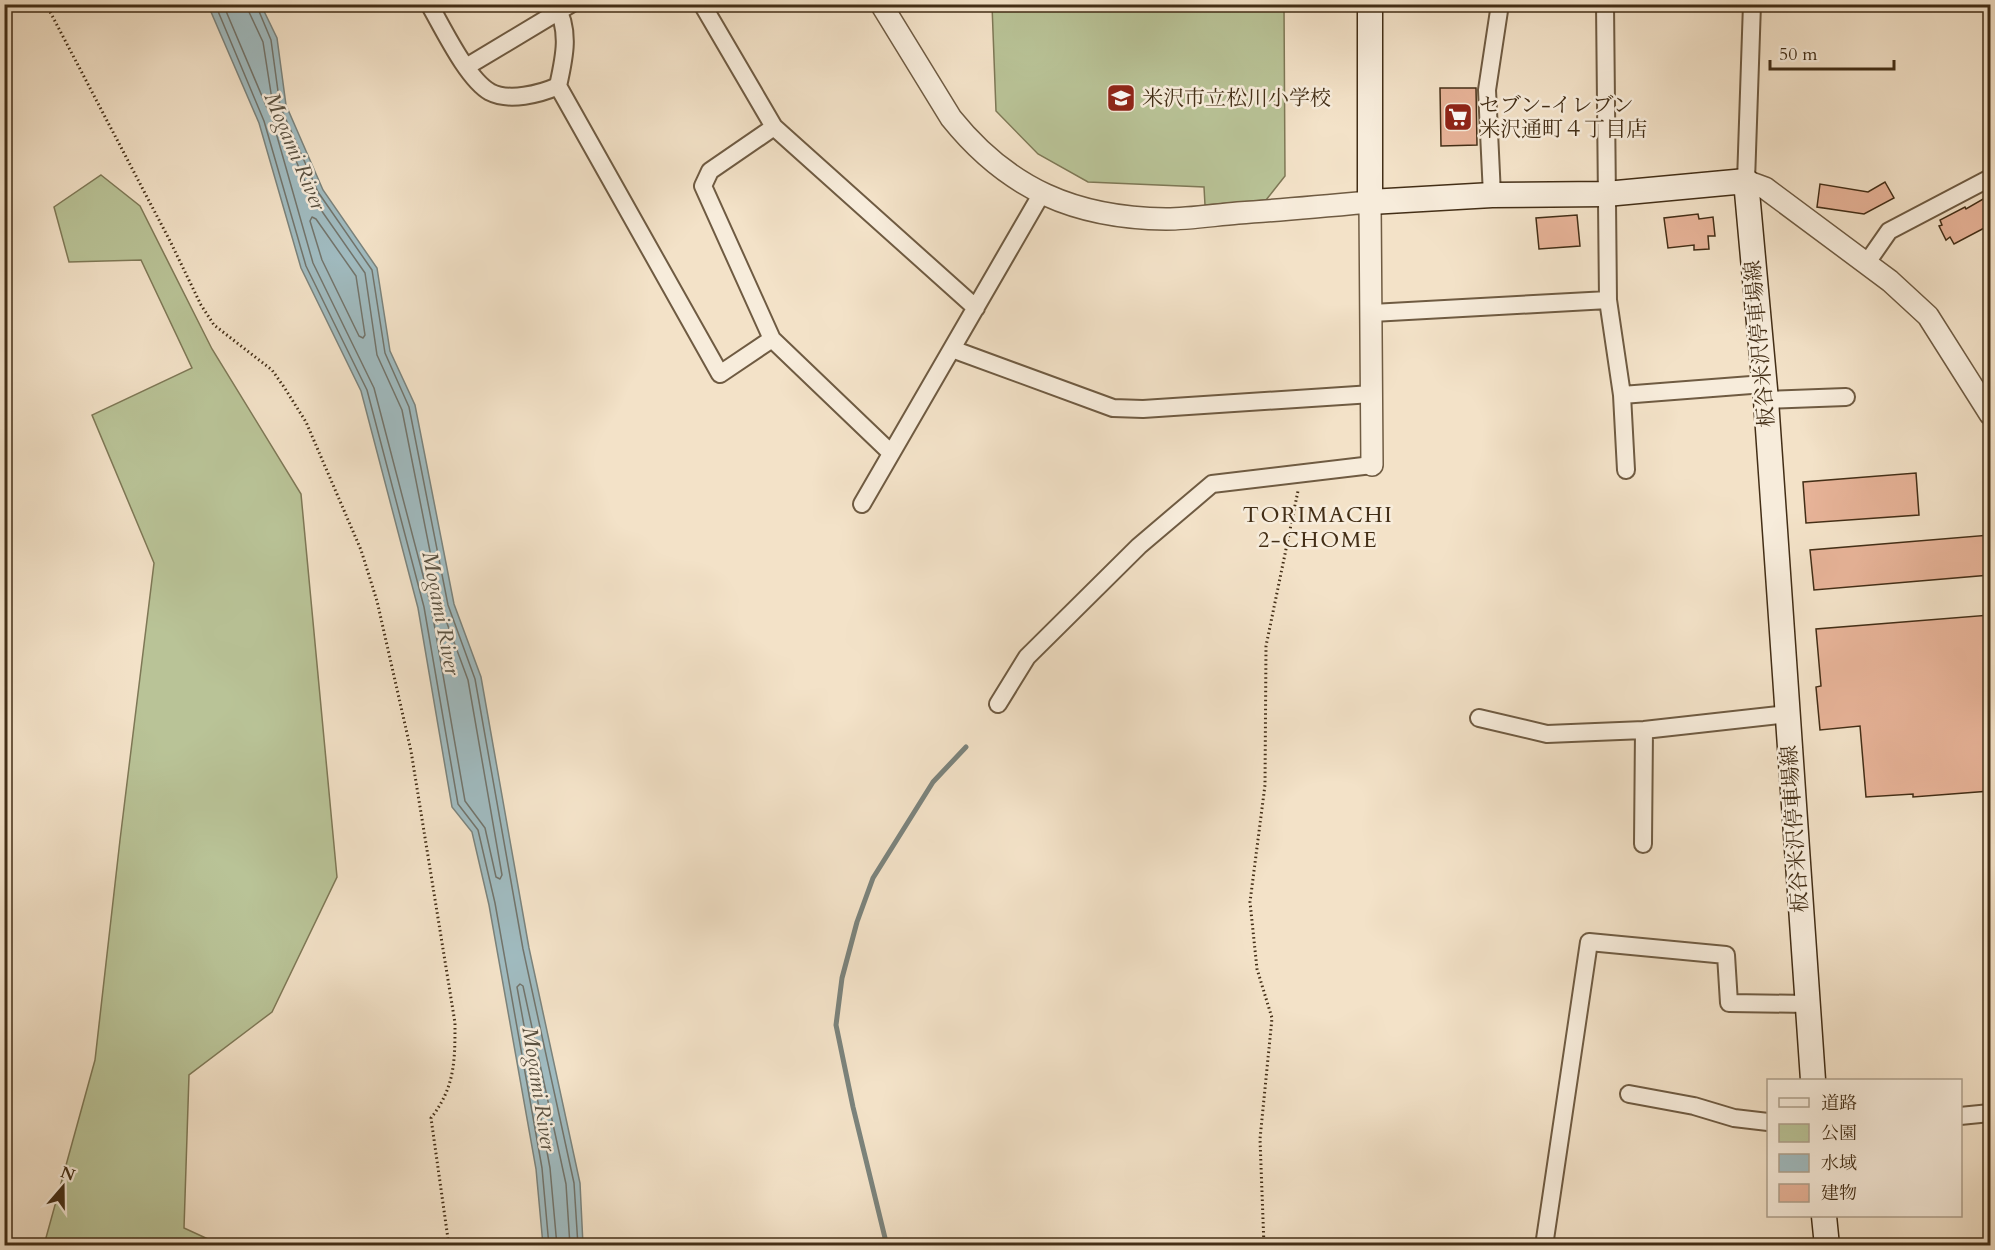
<svg xmlns="http://www.w3.org/2000/svg" width="1995" height="1250" viewBox="0 0 1995 1250" font-family="Cardo,'Noto Serif JP',serif">
  <style>
    .green { fill: #b9c397; stroke: #7e7856; stroke-width: 1.5 }
    .water { fill: #a0bbc0; stroke: #7b837c; stroke-width: 1.5 }
    .lines { fill: none; stroke-linecap: round; stroke-linejoin: round }
    .shore { stroke: #72746b; stroke-width: 1.5 }
    .stream { stroke: #7b837c; stroke-width: 5 }
    .building { fill: #e7b398; stroke: #432e16; stroke-width: 1.5 }
    .minor-casing { stroke: #6f5b42; stroke-width: 20 }
    .tertiary-casing { stroke: #6f5b42; stroke-width: 24 }
    .secondary-casing { stroke: #432e16; stroke-width: 27 }
    .path { stroke: #432e16; stroke-width: 3; stroke-dasharray: 1.5 3; stroke-linecap: butt }
    .minor { stroke: #f7ecdb; stroke-width: 16 }
    .tertiary { stroke: #f7ecdb; stroke-width: 21 }
    .secondary { stroke: #f7ecdb; stroke-width: 24 }
    .labels { text-anchor: middle; dominant-baseline: central; stroke-width: 5; stroke-linejoin: round; paint-order: stroke }
    .poi-label { font-size: 21px; fill: #432e16; stroke: #f7ecdb; text-anchor: start }
    .street-label { font-size: 21px; fill: #432e16; stroke: #f7ecdb }
    .water-label { font-size: 22px; font-style: italic; fill: #5a5140; stroke: #f7ecdb }
    .neighbourhood-label { font-size: 22px; letter-spacing: 1.5px; fill: #432e16; stroke: #f7ecdb }
  </style>
  <rect width="100%" height="100%" fill="#f3e2c8"/>
  <filter id="stains"><feTurbulence type="fractalNoise" baseFrequency=".00333" numOctaves="4"/><feColorMatrix values="0 0 0 0 .2 0 0 0 0 .09 0 0 0 0 .02 0 0 0 .5 -.17"/></filter>
  <radialGradient id="worn" r=".72"><stop offset=".6" stop-color="#630" stop-opacity="0"/><stop offset="1" stop-color="#630" stop-opacity=".3"/></radialGradient>
  <path class="green" d="M992,5h292l1,171 -19,24 -61,5 -1,-18 -116,-5 -50,-28 -42,-43z
    M101,175l39,31 72,143 89,145 36,383 -65,135 -83,63 -5,153 37,17h-177l51,-185 25,-220 34,-277 -62,-148 100,-47 -51,-108 -72,2 -15,-55z"/>
  <path class="water" d="M208,5h53l16,33 9,67 37,85 54,78 13,83 25,54 39,199 27,73 48,271 51,235 3,62h-40l-7,-76 -47,-264 -17,-73 -20,-25 -34,-199 -57,-217 -60,-123 -42,-145z"/>
  <g class="lines">
    <path class="shore" d="M215,4l49,117 42,145 61,124 57,217 34,197 20,26 17,73 47,265 7,78
      M223,4l44,104 3,1 3,-3 -10,-64 -14,-30 -1,-8
      M256,4l15,36 9,66 38,86 54,78 13,83 24,54 39,198 27,74 48,270 51,234 4,63
      M275,119l3,1 34,77 53,76 12,82 25,55 39,197 27,73 34,195 -2,4 -4,-2 -11,-49 -20,-27 -34,-195 -57,-218 -61,-125 -40,-141z
      M312,217l4,2 40,57 9,59 -2,3 -4,-2 -37,-76 -12,-39z
      M557,1246l-7,-78 -33,-181 3,-3 3,2 43,198 4,62"/>
    <path class="stream" d="M887,1246l-34,-139 -17,-82 6,-47 15,-56 16,-44 60,-96 33,-35"/>
  </g>
  <path class="building" d="M1440,88h36l1,57 -36,1z
    M1885,182l9,16 -30,16 -47,-7 3,-23 48,8z
    M1990,195v30l-36,19 -4,-7 -4,3 -7,-14 3,-1 -2,-5 25,-13 1,2z
    M1698,214l1,5 14,-2 2,19h-7l1,13 -15,1v-5l-26,3 -4,-30z
    M1577,215l3,31 -41,3 -3,-31z
    M1916,473l3,42 -113,8 -3,-41z
    M1990,535v40l-176,15 -4,-40z
    M1990,615v176l-77,6v-3l-47,3 -6,-71 -40,4 -4,-43 5,-1 -5,-57z"/>
  <g class="lines">
    <g class="minor-casing">
      <path id="minor" d="M429,4c14,24 38,75 61,88 19,10 50,2 68,-6
        M555,4c16,26 9,55 3,82l162,288 52,-35
        M702,4l72,123 202,181
        M1605,4l3,296 14,95 4,75
        M466,67l105,-63
        M774,127l-64,44 -7,15 69,153 119,114
        M1746,181l6,-177
        M1492,195l-5,-105 13,-86
        M1866,264l23,-33 101,-53
        M1372,313l236,-13
        M952,349l161,59 30,1 229,-15
        M1622,395l142,-11
        M1766,400l80,-3
        M862,504l180,-311
        M998,704l29,-47 112,-111 73,-62 160,-19
        M1479,718l68,16 97,-4 144,-16
        M1643,844l1,-114
        M1629,1094l65,12 40,12 34,4
        M1960,1116l30,-3
        M1544,1246l45,-304 137,13 3,48 79,1"/>
    </g>
    <g class="tertiary-casing">
      <path id="tertiary" d="M881,4l70,114c57,71 124,100 215,101 24,0 48,-4 72,-6 44,-3 88,-7 132,-11l2,263
        M1746,181l19,7 125,93 38,35 62,98"/>
    </g>
    <g class="secondary-casing">
      <path id="secondary" d="M1370,4v198l122,-7 114,-1 140,-13 20,219 47,680
        M1824,1216l3,30"/>
    </g>
    <path class="path" d="M46,4l124,237 31,64 13,20 58,45 12,17 22,35 55,128 16,51 34,150 44,272c0,38 0,64 -24,95l18,128
      M1264,1246l-4,-107 12,-121 -15,-49 -7,-67 15,-117 1,-139 32,-155"/>
    <use href="#minor" class="minor"/>
    <use href="#tertiary" class="tertiary"/>
    <use href="#secondary" class="secondary"/>
  </g>
  <defs>
    <g id="school-square" transform="scale(1.5)"><rect x="-9" y="-9" width="18" height="18" rx="4" fill="#8f2418" stroke="#f7ecdb"/><path d="M0-5L7-2L0 1L-7-2ZM-4 1L0 2.5L4 1V4Q0 6-4 4Z" fill="#fff"/></g>
    <g id="supermarket-square" transform="scale(1.5)"><rect x="-9" y="-9" width="18" height="18" rx="4" fill="#8f2418" stroke="#f7ecdb"/><path d="M-6-5.5h2.5l.6 2H6L4.5 2H-2.5L-4.4-4H-6ZM-1.5 3.2a1.3 1.3 0 1 0 .1 0ZM3 3.2a1.3 1.3 0 1 0 .1 0Z" fill="#fff"/></g>
  </defs>
  <g fill-rule="evenodd">
    <use href="#school-square" x="1121" y="98"/>
    <use href="#supermarket-square" x="1458" y="117"/>
  </g>
  <g class="labels">
    <g class="poi-label">
      <text x="1142" y="98">米沢市立松川小学校</text>
      <text x="1479" y="105">セブン-イレブン<tspan x="1479" dy="24">米沢通町４丁目店</tspan></text>
    </g>
    <g class="street-label">
      <text transform="translate(1760 344) rotate(-95)">板谷米沢停車場線</text>
      <text transform="translate(1795 829) rotate(-94)">板谷米沢停車場線</text>
    </g>
    <g class="water-label">
      <text transform="translate(295 151) rotate(67)">Mogami River</text>
      <text transform="translate(441 613) rotate(79)">Mogami River</text>
      <text transform="translate(539 1089) rotate(81)">Mogami River</text>
    </g>
    <g class="neighbourhood-label">
      <text x="1318" y="515">TORIMACHI<tspan x="1318" dy="25">2-CHOME</tspan></text>
    </g>
  </g>
  <rect width="1995" height="1250" fill="none" stroke="#f3e2c8" stroke-width="24"/>
  <rect x="6" y="6" width="1983" height="1238" fill="none" stroke="#432e16" stroke-width="3"/>
  <rect x="12" y="12" width="1971" height="1226" fill="none" stroke="#432e16" stroke-width="1.5"/>
  <rect x="1767" y="1079" width="195" height="138" fill="#f7ecdb" stroke="#afa08c" stroke-width="1.5"/>
  <rect x="1779" y="1098" width="30" height="9" fill="#f7ecdb" stroke="#afa08c" stroke-width="1.5"/>
  <text x="1821" y="1109" font-size="18" fill="#432e16">道路</text>
  <rect x="1779" y="1124" width="30" height="18" fill="#b9c397" stroke="#afa08c" stroke-width="1.5"/>
  <text x="1821" y="1139" font-size="18" fill="#432e16">公園</text>
  <rect x="1779" y="1154" width="30" height="18" fill="#a0bbc0" stroke="#afa08c" stroke-width="1.5"/>
  <text x="1821" y="1169" font-size="18" fill="#432e16">水域</text>
  <rect x="1779" y="1184" width="30" height="18" fill="#e7b398" stroke="#afa08c" stroke-width="1.5"/>
  <text x="1821" y="1199" font-size="18" fill="#432e16">建物</text>
  <g transform="translate(63 1187) rotate(20)" stroke="#f7ecdb" stroke-width="4.5" paint-order="stroke">
  <path d="M0-4.5L10 22L0 15L-10 22Z" fill="#432e16"/>
  <text y="-9" font-size="16" font-weight="bold" text-anchor="middle" fill="#432e16">N</text>
  </g>
  <path d="M1770 60v9h124v-9" fill="none" stroke="#432e16" stroke-width="3"/>
  <text x="1779" y="60" font-size="18" fill="#432e16" stroke="#f7ecdb" stroke-width="4.5" paint-order="stroke">50 m</text>
  <rect width="100%" height="100%" filter="url(#stains)"/>
  <rect width="100%" height="100%" fill="url(#worn)"/>
</svg>
